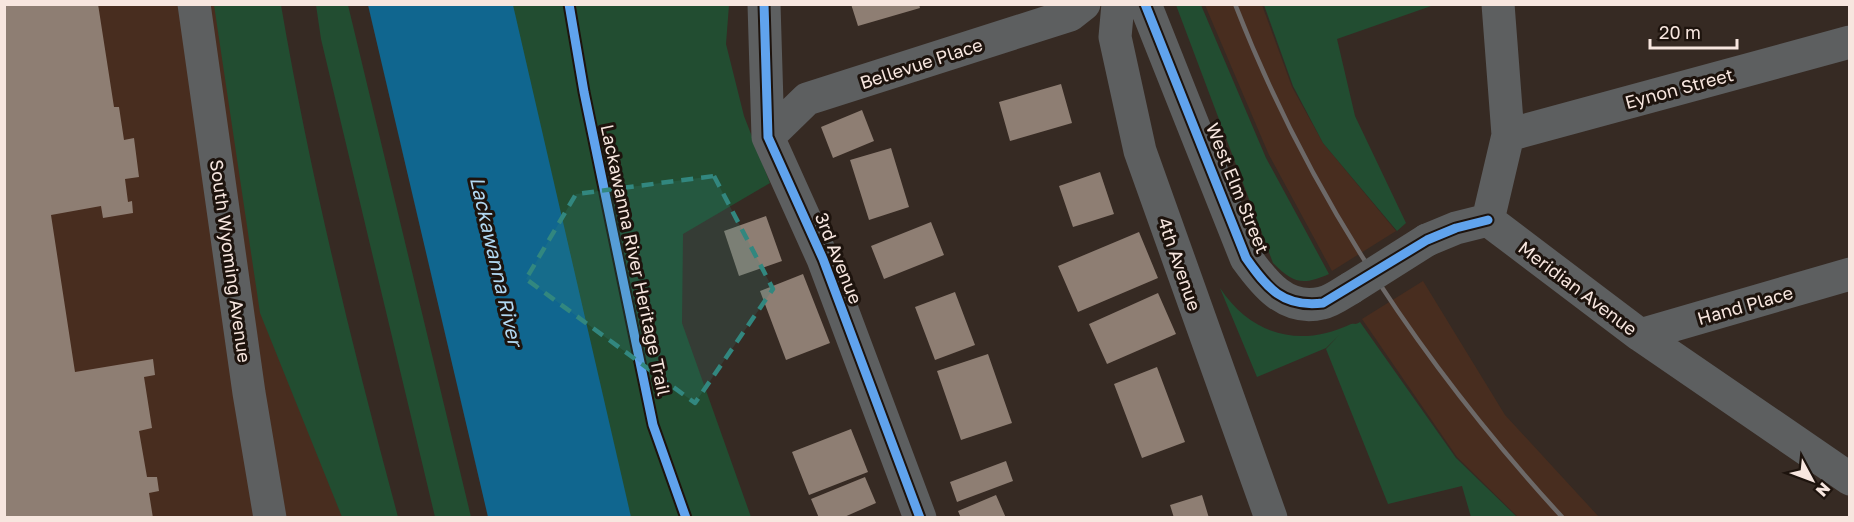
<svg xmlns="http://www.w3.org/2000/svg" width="1854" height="522" viewBox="0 0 1854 522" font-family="'Golos Text',sans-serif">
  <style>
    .built { fill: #482d1f }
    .green { fill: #224d31 }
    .water { fill: #10668f }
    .building { fill: #8e7e73 }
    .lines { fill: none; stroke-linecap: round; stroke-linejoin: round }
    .minor { stroke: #5d5f60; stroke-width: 33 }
    .rail { stroke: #6d6968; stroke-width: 4.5 }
    .minor-bridge { stroke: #5d5f60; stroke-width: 33 }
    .cycleway-casing { stroke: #1d130d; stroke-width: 13 }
    .cycleway { stroke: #60a3ed; stroke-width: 9 }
    .marked { fill: #32877f; fill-opacity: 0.2; stroke: #32877f; stroke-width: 4.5; stroke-dasharray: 12 8; stroke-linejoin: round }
    .labels { text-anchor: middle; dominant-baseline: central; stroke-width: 6; stroke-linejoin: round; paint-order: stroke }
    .street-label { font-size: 18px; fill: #f7e6df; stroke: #1d130d }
    .water-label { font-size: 20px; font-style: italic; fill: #b1d8f2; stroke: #1d130d }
  </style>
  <rect width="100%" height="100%" fill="#362a23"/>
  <path class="built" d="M4,5h217l121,512h-337z
    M1205,5h57l30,82 31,56 73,88 -64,40 -63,-116z
    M1423,281l82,134 94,102h-81l-61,-60 -95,-138z"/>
  <path class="green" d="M214,5h67c30,175 71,341 117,512h-56l-82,-204z
    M316,5h32l123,512h-36l-114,-478z
    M504,5h225l-3,39 18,72 26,67 -87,51 -1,89 69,194h-135z
    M1176,5h25l65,153 63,116c-27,12 -36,9 -56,-11z
    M1264,5h170l-97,34 18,77 51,107 -9,8 -74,-88 -30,-57z
    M1220,288c31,47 79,60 129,37 6,-3 5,1 11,-3l96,136 61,59h-46l-9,-31 -74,18 -62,-155 13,-14 -13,13 -69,29z"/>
  <path class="water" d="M368,5h145l118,512h-143z"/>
  <path class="building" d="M4,4h94l16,103h5l5,33 10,-2 5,39 -14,2 3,23 4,-1 1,12 -30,5 -2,-12 -50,9 24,157 78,-13 2,16 -11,2 8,51 -13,3 8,46h10l2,14 -10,2 4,25h-149z
    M851,4h68l1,4 -62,18z
    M1061,84l11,39 -62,18 -11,-39z
    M862,110l12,31 -41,17 -12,-31z
    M891,148l18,59 -40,13 -19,-60z
    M1100,172l14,42 -41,13 -14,-41z
    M766,216l16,45 -43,15 -15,-45z
    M931,222l13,33 -60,24 -13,-33z
    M1139,232l19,46 -80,34 -20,-46z
    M803,274l27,69 -44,17 -26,-69z
    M955,292l20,53 -40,15 -20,-53z
    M1158,293l18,41 -69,30 -18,-40z
    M988,354l24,69 -51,17 -24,-69z
    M1157,367l28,75 -43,16 -28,-74z
    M851,429l17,43 -59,23 -17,-43z
    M1006,461l7,20 -56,21 -7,-20z
    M865,477l11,26 -34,15h-23l-8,-19z
    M996,495l10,23h-45l-3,-7z
    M1202,495l7,23h-35l-4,-13z"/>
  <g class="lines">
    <path class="minor" d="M194,4l55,389 21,125
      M764,4l4,133 55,122 97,259
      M1118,4l-3,33 25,114 131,367
      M1145,4l101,254c18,25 40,54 76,45 10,-2 20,-10 29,-15
      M1508,135l342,-93
      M768,137l39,-38 263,-84 14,-11
      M1488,220l152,115 210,144
      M1488,220l20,-85 -10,-131
      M1427,240l29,-12 32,-8
      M1640,335l210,-61"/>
    <path class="rail" d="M1235,4c74,191 190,364 328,514"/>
    <path class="minor-bridge" d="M1351,288l76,-48"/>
    <g class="cycleway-casing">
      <path id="cycleway" d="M569,4l15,88 69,333 33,93
        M764,4l4,133 55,122 97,259
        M1145,4l101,254c21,30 37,50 77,45l104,-63 29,-12 32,-8"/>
    </g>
    <use href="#cycleway" class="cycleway"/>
  </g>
  <path class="marked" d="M714,176l59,113 -78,114 -169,-124 50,-85z"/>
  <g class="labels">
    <g class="street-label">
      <text transform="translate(921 63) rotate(-18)">Bellevue Place</text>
      <text transform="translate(1679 88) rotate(-15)">Eynon Street</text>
      <text transform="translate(1238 188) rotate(68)">West Elm Street</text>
      <text transform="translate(839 258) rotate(68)">3rd Avenue</text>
      <text transform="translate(636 260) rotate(78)">Lackawanna River Heritage Trail</text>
      <text transform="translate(231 261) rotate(82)">South Wyoming Avenue</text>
      <text transform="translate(1180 264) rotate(71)">4th Avenue</text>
      <text transform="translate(1578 288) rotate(37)">Meridian Avenue</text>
      <text transform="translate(1745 305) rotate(-16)">Hand Place</text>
    </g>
    <g class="water-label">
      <text transform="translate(497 261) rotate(77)">Lackawanna River</text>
    </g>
  </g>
  <rect width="1854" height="522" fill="none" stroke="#f7e6df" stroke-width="12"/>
  <g transform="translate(1812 480) rotate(131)" stroke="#1d130d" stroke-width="4.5" paint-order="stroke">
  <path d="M0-4.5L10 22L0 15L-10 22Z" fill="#f7e6df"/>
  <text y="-9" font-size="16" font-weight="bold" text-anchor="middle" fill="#f7e6df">N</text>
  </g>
  <path d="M1650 39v9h87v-9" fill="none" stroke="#f7e6df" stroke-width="3"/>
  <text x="1659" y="39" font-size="18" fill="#f7e6df" stroke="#1d130d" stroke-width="4.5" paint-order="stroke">20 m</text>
</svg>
